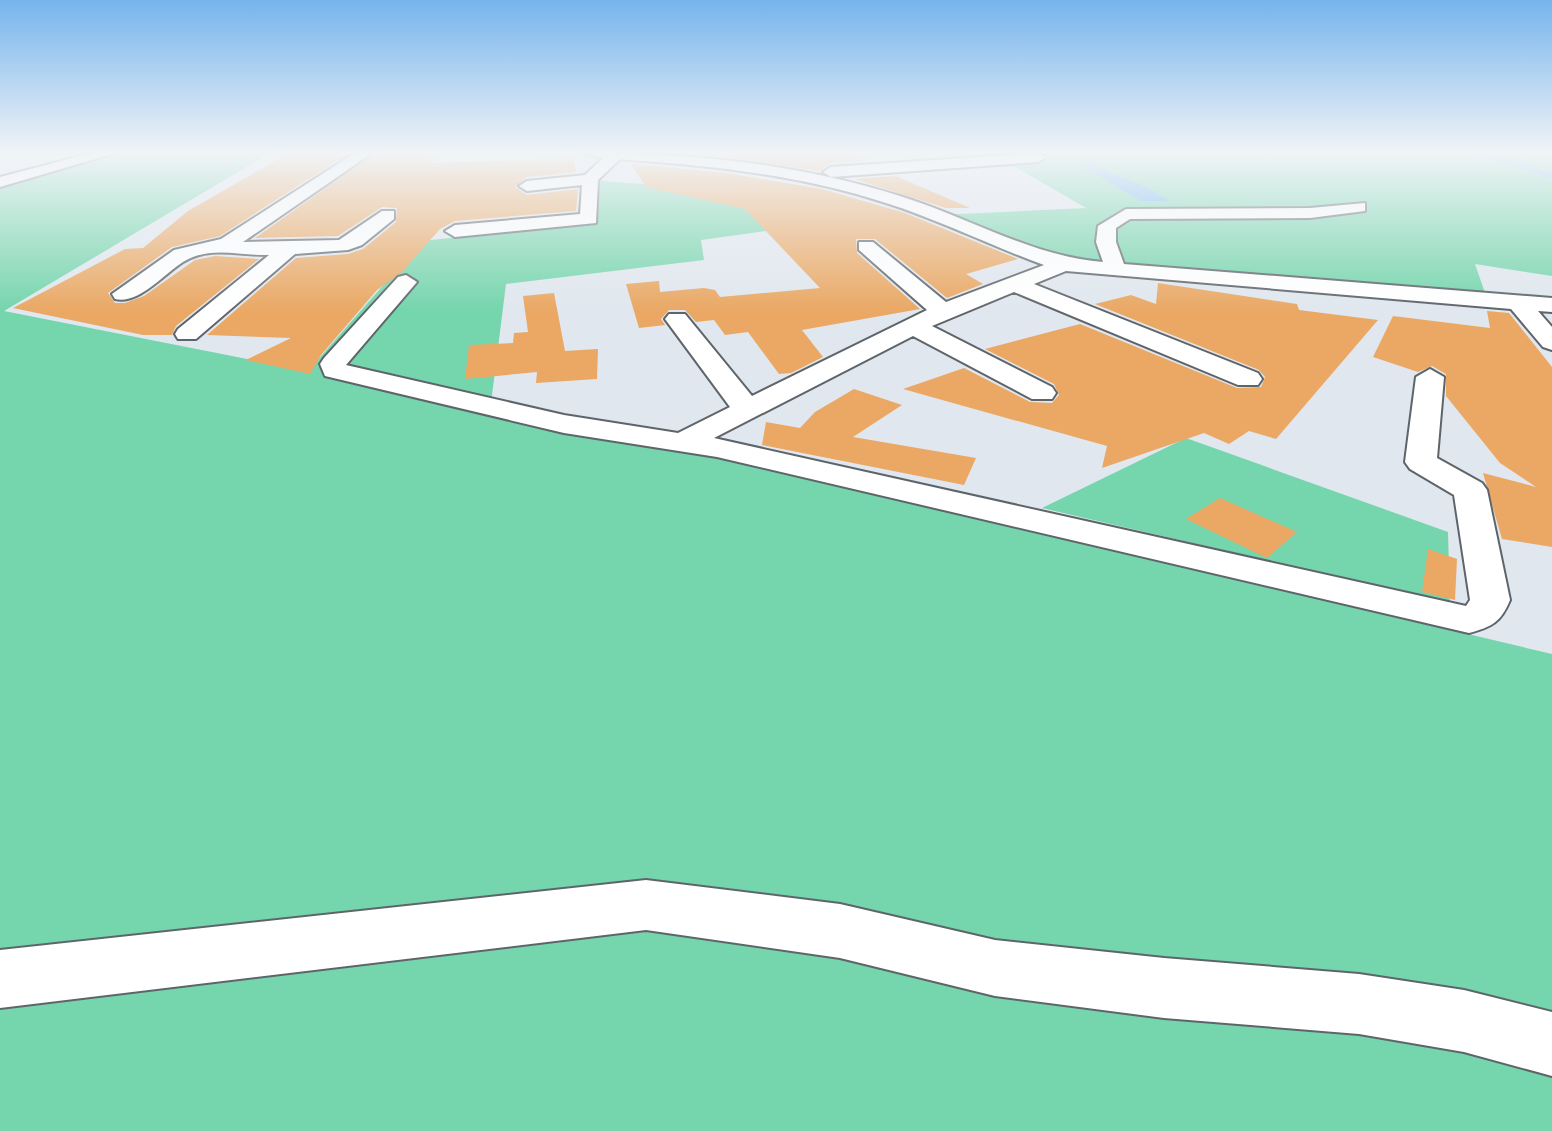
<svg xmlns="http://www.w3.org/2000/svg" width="1552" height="1131" viewBox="0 0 1552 1131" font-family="Helvetica,sans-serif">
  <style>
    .green { fill: #75d5ac }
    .water { fill: #6bb4f2 }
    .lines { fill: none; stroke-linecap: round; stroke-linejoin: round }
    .stream { stroke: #6bb4f2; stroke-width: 5 }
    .building { fill: #eaa864 }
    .minor-casing { stroke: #5e656a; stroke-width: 4 }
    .minor { fill: #fff; fill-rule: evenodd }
  </style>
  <rect width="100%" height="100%" fill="#e0e7ee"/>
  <path class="green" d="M104,153h166l-266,158 304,60 114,-130 176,-19 -7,-42 143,11 60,36 -93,13 3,20 -198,24 -15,119 1061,251v477h-1552v-950z
    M991,153h561v123l-77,-12 10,29 -420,-28 -128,-50 149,-7z
    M1186,438l262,94 2,71 -408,-95z"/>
  <path class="water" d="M1093,165l53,22 24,14h-29l-60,-35z"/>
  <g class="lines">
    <path class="stream" d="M1479,153l73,23"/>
  </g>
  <path class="building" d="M289,153h60l-129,83 -48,11 -64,46 7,10h10l19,-7 51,-36 20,-4 44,3 -83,67 -4,9h-29l-130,-27 112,-59 18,-1 45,-37z
    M375,153h58l-6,5 11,-1 -7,6 142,-5 3,14 -49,5 -12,10 12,8 51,-6 -2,22 -121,10 -15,8 -38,43 -25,18 -56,65 -11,19 -64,-14 45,-22 -84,-3 89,-77 52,-4 15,-5 33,-27 1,-14 -15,-1 -44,29 -83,2z
    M732,153h109l30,7 -40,3 -12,8 -108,-16z
    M631,164l95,9 96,16 83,24 113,46 -52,15 17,10 -36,14 -72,-59h-19l1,14 63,56 -118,21 21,27 -32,16 -12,1 -31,-42 -23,3 -11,-15 -18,2 -11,-12h-16l-8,9 4,6 -26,3 -13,-44 33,-3 1,11 44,-4 11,2 5,7 100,-9 -75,-79 -99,-22z
    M896,176l2,1 72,31h-24l-92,-29z
    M1158,283l139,21 2,6 79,10 -102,119 -27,-8 -20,13 -25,-11 -102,35 5,-22 -204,-57 61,-21 66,34 22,1 7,-8 -5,-11 -69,-35 95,-25 157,64 24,-1 4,-10 -6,-7 -164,-66 36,-9 25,9z
    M554,293l11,58 33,-2 -1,30 -61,4 1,-11 -72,7 4,-34 44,-2 1,-10 14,-1 -5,-36z
    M1487,311l22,2 43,54v180l-50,-8 -19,-66 53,14 -36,-24 -54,-67v-22l-14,-8 -14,6 -45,-15 20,-41 97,12z
    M854,389l48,16 -49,32 123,21 -12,27 -202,-40 4,-23 34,6 15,-16z
    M1220,498l77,34 -30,26 -81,-39z
    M1428,549l29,10 -2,41 -33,-8z"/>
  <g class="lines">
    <g class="minor-casing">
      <path id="minor" d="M92,153h23l-115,34v-10z
        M355,153h17l-129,89 96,-2 43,-29h12v8l-32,26 -14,5 -53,4 -99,85h-18l-3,-5 3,-5 91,-74c-29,1 -59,-10 -86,7 -19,12 -45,43 -68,37l-3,-5 62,-44 47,-11z
        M583,153c107,0 214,10 317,43 68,21 131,60 203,66l-7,-20 2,-16 28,-17 184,-1 55,-5v8l-55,7 -180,1 -14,9v14l8,22 428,34v14l-14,-1 14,16v23l-9,-3 -32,-38 -445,-38 -32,13 224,89 4,6 -4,6h-20l-224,-93 -82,34 120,61 4,6 -4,6h-20l-119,-63 -199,102 752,168 4,-6 -16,-105 -44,-26 -5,-7 11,-85 14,-8 14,8 -7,81 45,25 5,7 23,110c-9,22 -18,27 -41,33l-752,-176 -153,-24 -239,-57 -5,-12 4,-6 74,-81 8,-2 11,7 -71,83 218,50 114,18 52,-26 -65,-88 4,-5h16l67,82 175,-86 -68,-60v-8h14l73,60 98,-37c-53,-19 -104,-45 -158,-62 -83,-27 -170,-37 -257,-43l-9,-1 -22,21 -2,43 -141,14 -10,-6 10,-6 125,-11 2,-29 -55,6 -8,-5 8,-5 58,-6 18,-17z
        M1035,153l11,4 -8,5 -207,15 -8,-5 8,-5z
        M646,880l194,24 155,36 169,18 195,16 105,16 88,22v64l-88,-24 -105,-18 -195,-16 -169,-22 -155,-38 -194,-28 -646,78v-58z"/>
    </g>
    <use href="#minor" class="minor"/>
  </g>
  <linearGradient id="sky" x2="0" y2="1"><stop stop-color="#76b4ec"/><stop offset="0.49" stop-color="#f1f4f7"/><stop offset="1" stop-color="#f1f4f7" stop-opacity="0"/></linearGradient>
  <rect width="1552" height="311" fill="url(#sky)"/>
</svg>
